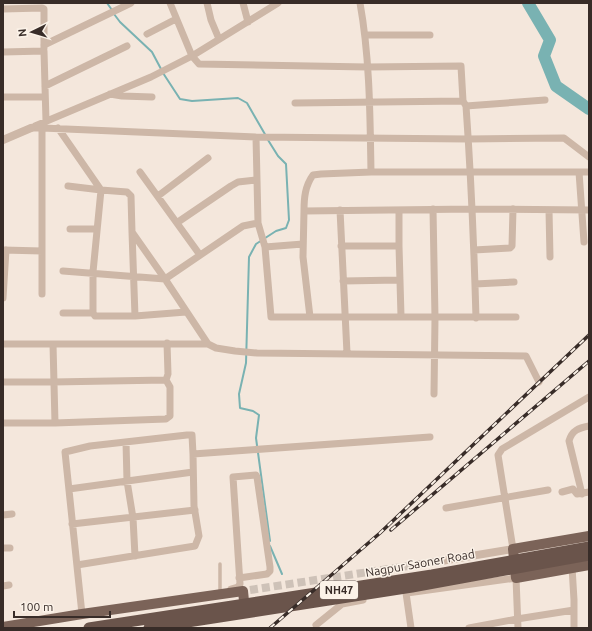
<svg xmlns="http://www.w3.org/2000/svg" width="592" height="631" viewBox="0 0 592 631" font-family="Ubuntu,sans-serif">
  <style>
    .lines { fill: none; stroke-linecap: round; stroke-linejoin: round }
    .stream { stroke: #79b2b2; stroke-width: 2 }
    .river { stroke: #79b2b2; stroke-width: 12 }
    .tertiary-tunnel { stroke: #cec2b8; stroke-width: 8; stroke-dasharray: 8 4; stroke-linecap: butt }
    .service { stroke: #cdb7a7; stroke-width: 3.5 }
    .minor { stroke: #cdb7a7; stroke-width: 7 }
    .tertiary { stroke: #cdb7a7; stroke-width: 8 }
    .primary { stroke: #7b6358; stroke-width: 10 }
    .trunk { stroke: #6a544b; stroke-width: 11 }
    .rail-casing { stroke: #382c28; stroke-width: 3.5 }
    .rail { stroke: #fbf2e8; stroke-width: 2; stroke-dasharray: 6; stroke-linecap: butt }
    .labels { text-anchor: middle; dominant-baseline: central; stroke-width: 3; stroke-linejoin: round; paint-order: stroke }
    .shield { fill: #fbf2e8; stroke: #726762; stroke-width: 1 }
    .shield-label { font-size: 11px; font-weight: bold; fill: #382c28 }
    .street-label { font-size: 12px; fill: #382c28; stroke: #fbf2e8 }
  </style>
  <rect width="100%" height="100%" fill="#f4e7dc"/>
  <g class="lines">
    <path class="stream" d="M107,3l5,7
      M114,14l6,8 32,30 9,17
      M163,73l17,26 12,2 46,-3 9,5 19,33
      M268,140l10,16 8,8 3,56 -3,8 -10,3 -20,13 -7,13 -3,106 -7,31 1,14 13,3 6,4 -3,23 14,103
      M270,546l12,28"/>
    <path class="river" d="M528,3l22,37 -6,16 12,30 33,23"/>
    <path class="tertiary-tunnel" d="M250,590l191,-29"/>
    <path class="service" d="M220,590v-26"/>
    <path class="minor" d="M170,3l22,53 7,8 168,3 94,-1 2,35 3,5c5,70 8,141 10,212
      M207,3l4,17 8,19
      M243,3l5,19
      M360,3c10,56 10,113 11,169
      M3,9l39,-1 2,1v39
      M147,34l29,-15
      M366,35h64
      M44,45l87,-42
      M3,52l41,-1 2,70
      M45,86l82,-40
      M110,94l12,2 30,1
      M3,97h42
      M295,103l168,-2
      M466,106l79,-6
      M35,126l116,-49 41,-21 86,-53
      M31,128h11l214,9 212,2 96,-1 25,19
      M58,128l43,62
      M256,137l2,86 7,24 6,70h245
      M140,172l60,83
      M579,172l5,70
      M589,172h-218l-50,2 -8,1c-8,11 -9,23 -9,36l169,-2 116,1
      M68,186l33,4
      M158,196l50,-38
      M433,209l2,109 -1,76
      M340,210l7,143
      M399,210v36l2,70
      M549,210l1,47
      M304,211l-1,46 7,60
      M178,222l53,-36 7,-4 18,-2
      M70,229h27
      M132,232l3,84
      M341,246h58
      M265,247l38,-3
      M3,250l39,1v-123
      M474,250l36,-2 2,-2 1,-37
      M63,271l102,8 -33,-47 -1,-36 -4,-4 -26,-2 -8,82v41l2,3h40l51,-4
      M343,281l56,-1
      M475,284l39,-2
      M42,294v-43
      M3,298l3,-48
      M63,313h30
      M3,344h205l8,4 19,3 22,2 269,3 13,26
      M53,344l2,79
      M208,344l-43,-65 78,-53 15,-3
      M3,382h50l113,-2 2,-6 -1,-31
      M3,423h52l111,-4 4,-3v-29l-4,-7
      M126,442l1,39 6,37 2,38
      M69,489l124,-17
      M562,492l11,-3 4,5 12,-2
      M582,494l-13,-53c3,-11 10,-13 20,-15
      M446,508l102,-18
      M3,515l9,-1
      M72,524l123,-14
      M3,548h7
      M513,549l-15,-94 4,-6 87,-52
      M77,565l118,-19 4,-10 -5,-30 -1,-52
      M572,567l2,33v28
      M3,586l6,-1
      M231,589l7,-2 2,-3 -7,-107 23,-2 1,2 13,90v4l-3,3 -28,4
      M406,593l5,35
      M407,593l109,-15 2,50
      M82,614l-17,-162 25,-6 97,-11h5l1,19 237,-17
      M316,625l26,-21 21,-4
      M469,628l48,-9 57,-9"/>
    <path class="tertiary" d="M3,140l28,-12
      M441,561l72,-12"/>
    <path class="primary" d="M589,536l-76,13 3,29 73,-13
      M3,627l79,-13 161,-23 2,20"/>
    <path class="trunk" d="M89,628l343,-53 157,-28
      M149,628l263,-41 177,-32"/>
    <g class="rail-casing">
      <path id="rail" d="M391,530l198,-169
        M270,628l110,-95 209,-198"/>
    </g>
    <use href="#rail" class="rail"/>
  </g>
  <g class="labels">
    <rect class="shield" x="320" y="581" width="38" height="18" rx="3"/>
    <g class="shield-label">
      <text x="339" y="590">NH47</text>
    </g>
    <g class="street-label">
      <text transform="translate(420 563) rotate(-10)">Nagpur Saoner Road</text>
    </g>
  </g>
  <rect width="592" height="631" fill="none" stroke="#382c28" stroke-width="8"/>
  <g transform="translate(32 32) rotate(265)" stroke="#fbf2e8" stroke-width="3" paint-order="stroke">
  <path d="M0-3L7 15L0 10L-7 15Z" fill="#382c28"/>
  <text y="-6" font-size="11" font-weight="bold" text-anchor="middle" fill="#382c28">N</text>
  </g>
  <path d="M14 611v6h96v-6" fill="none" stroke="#382c28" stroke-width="2"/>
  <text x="20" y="611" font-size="12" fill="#382c28" stroke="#fbf2e8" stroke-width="3" paint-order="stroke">100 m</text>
</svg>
